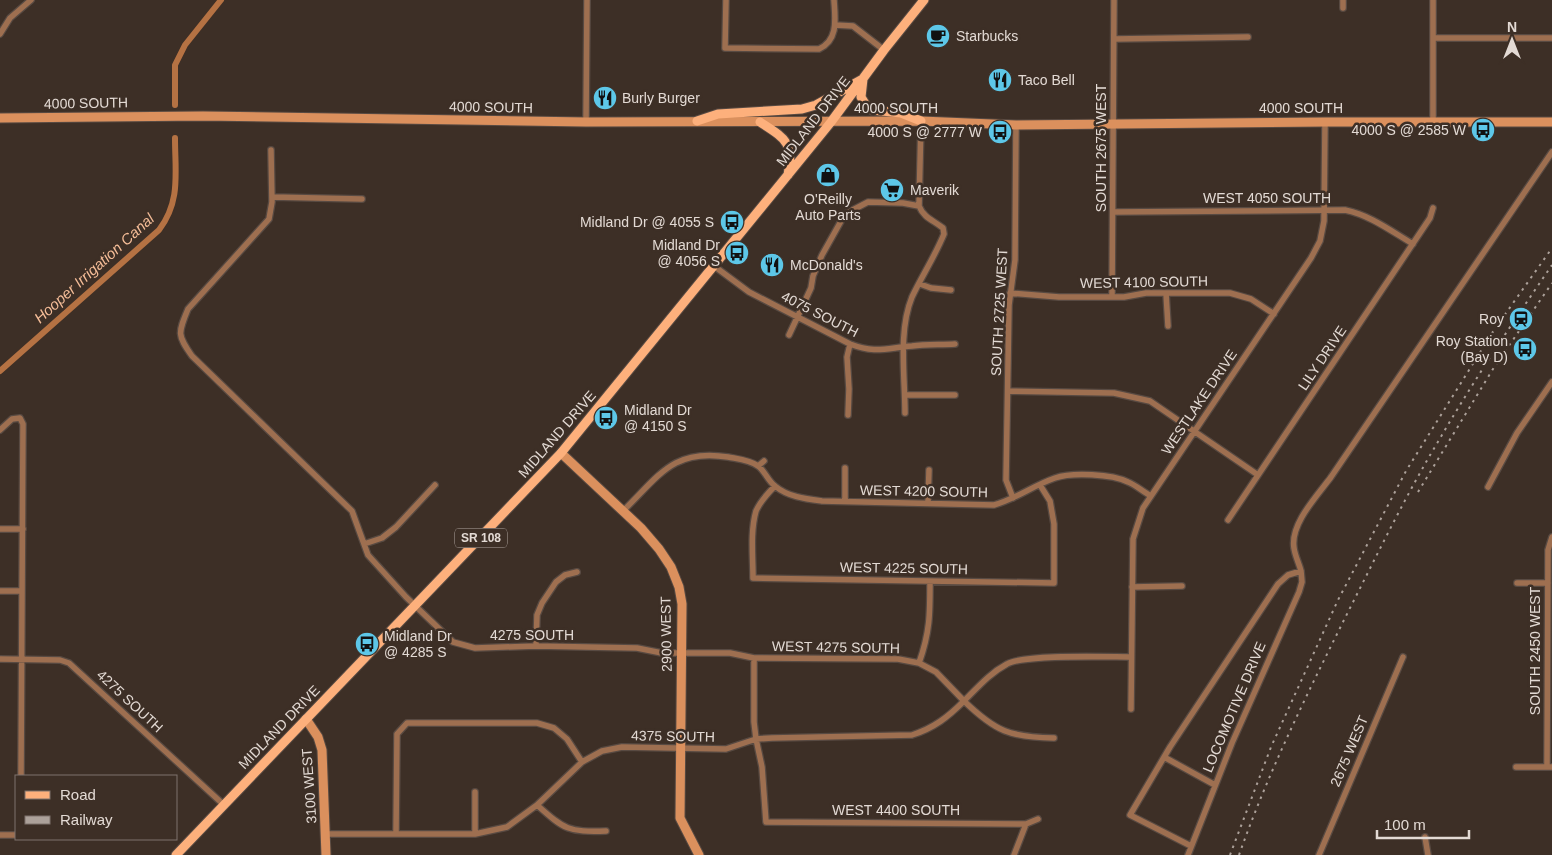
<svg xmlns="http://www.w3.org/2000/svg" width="1552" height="855" viewBox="0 0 1552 855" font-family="Helvetica,sans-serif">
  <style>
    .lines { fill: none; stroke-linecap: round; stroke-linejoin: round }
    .canal { stroke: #b57243; stroke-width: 6 }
    .street-casing { stroke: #584a42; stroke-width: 8 }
    .secondary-casing { stroke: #584a42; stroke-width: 11 }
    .primary-casing { stroke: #584a42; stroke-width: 11 }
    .street { stroke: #9e6f50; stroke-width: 5.5 }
    .secondary { stroke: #db905d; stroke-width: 9 }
    .primary { stroke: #fdb07c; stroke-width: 9 }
    .rail { stroke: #aca19a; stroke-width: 2; stroke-dasharray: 2.5 5; stroke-linecap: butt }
    .labels { text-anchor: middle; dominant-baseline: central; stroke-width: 5; stroke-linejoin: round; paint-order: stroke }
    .shield { fill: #3d2f26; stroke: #b1a7a0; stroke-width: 1 }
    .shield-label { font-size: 12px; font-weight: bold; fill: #e3dad4 }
    .poi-label { font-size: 14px; fill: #e3dad4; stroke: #3d2f26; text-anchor: start }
    .street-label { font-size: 14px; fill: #e3dad4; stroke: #3d2f26 }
    .water-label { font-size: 15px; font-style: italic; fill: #f5bd98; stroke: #3d2f26 }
  </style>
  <rect width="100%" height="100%" fill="#3d2f26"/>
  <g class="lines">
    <path class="canal" d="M175,105v-40l10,-20 36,-45
      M0,371l159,-141c22,-29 16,-57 16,-92"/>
    <g class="street-casing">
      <path id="street" d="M726,0l-1,48 94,1c20,-9 16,-31 15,-49
        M1433,0v122
        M1343,8v-8
        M835,25l18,1 31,24
        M0,34l10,-16 21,-18
        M1433,38h119
        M1114,39l134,-2
        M586,122l1,-122
        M271,150l1,52 -3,17 -81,90c-10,24 -11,26 4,47l160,155 16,44 38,42 47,45 22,6 61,-2 101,2 25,5h68l24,5 144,1 21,4 17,9 28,29c14,-14 26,-28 43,-37 17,-10 100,-7 124,-7
        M272,197l90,2
        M919,206l2,-85
        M1113,212l232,-2c25,5 46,21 68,34
        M714,266l35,26 101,52c26,10 36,4 62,2 14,-2 29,-1 43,-2
        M920,284l11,4 20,2
        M1010,293l49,4h65l22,-4h84l21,6 23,15
        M1166,293l2,33
        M1112,297l2,-297
        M789,335l22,-47 2,-12 9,-21 23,-41 23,-12 35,1 16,3
        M1008,391l106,2 36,8 108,74
        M905,395h50
        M905,413c0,-36 -7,-82 7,-116 10,-21 23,-41 32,-63l-1,-6c-10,-8 -19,-10 -24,-22
        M848,415l1,-26 -2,-32 3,-13
        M0,430l12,-11 8,-1 3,6 -2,352
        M758,466l6,-5
        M775,486c-7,7 -15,16 -19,25 -6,21 -3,46 -3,67l301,5v-59l-4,-23 -10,-16
        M1488,487l29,-54 35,-51
        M1013,498l-7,-18 3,-175 6,-45 1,-135
        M845,501v-33
        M928,503l1,-33
        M623,511c36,-35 50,-63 105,-54 10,2 22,3 30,9 7,5 10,15 17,20 13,11 31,13 47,15l172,4c22,-6 40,-20 61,-27 17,-6 57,-4 73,4 8,3 15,10 23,14
        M1228,520l202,-302 3,-10
        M0,529h23
        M364,544l18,-6 14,-11 39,-42
        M1517,583h31
        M1132,587l50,-1
        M0,591h22
        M536,646l1,-31 5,-12 14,-21 9,-7 12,-3
        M754,658v64l2,17 6,28 4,55 260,2 12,-5
        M0,659l60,1 9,3 155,142
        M919,663c11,-31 11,-49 11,-81
        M1131,709l2,-170 10,-31 168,-250 9,-17 4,-20 1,-99
        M1164,757l51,28
        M1516,767h36
        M1547,767l1,-217 4,-13
        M475,792v42
        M537,805c28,25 31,27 69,26
        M326,834h149l32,-7 30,-22 45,-43 20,-11 20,-4 104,2 30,-10 16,-1 140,-3c22,-7 36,-18 52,-34 32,31 46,36 90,37
        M396,834l1,-100 10,-11h130l17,5 13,11 15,23
        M0,835h16
        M1425,837l3,18
        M1191,846l-61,-31 40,-68 108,-163 10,-9 13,-4c-2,-8 -6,-15 -7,-23 -4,-24 23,-52 37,-71l221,-325
        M1014,855l12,-31
        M1188,855l44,-112 67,-151 3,-10 -1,-11
        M1319,855l84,-198"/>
    </g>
    <g class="secondary-casing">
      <path id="secondary" d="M0,118l203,-2 383,6 335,-1 95,4 309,-3h227
        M561,453l80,75 18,21 12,18 8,20 3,17 -2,214 19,37
        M306,719l12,18 4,13 4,105"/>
    </g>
    <g class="primary-casing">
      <path id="primary" d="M863,79l-2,18 6,10 5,3 29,3 20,8
        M697,121l21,-7 84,-5 14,-4 45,-25
        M760,122c26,17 34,20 28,53
        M176,855l385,-402 270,-331 53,-72 40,-50"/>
    </g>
    <use href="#street" class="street"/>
    <use href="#secondary" class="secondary"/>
    <use href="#primary" class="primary"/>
    <path class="rail" d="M1418,492l75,-123 59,-86
      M1230,855l41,-108 67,-147 68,-129 88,-141 58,-82
      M1239,855c30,-85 70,-165 110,-245 29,-57 57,-115 90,-170 35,-60 74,-118 113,-175"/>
  </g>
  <defs>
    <g id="cafe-disc" transform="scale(1.25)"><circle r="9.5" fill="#5dc7e8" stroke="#3d2f26"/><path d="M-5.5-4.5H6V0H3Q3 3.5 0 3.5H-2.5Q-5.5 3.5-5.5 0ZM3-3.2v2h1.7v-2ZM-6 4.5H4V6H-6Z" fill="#111"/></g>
    <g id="restaurant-disc" transform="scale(1.25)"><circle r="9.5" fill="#5dc7e8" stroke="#3d2f26"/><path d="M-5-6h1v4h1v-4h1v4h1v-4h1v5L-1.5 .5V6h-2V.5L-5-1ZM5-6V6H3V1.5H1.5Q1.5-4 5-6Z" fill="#111"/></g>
    <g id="bus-disc" transform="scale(1.25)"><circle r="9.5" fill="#5dc7e8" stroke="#3d2f26"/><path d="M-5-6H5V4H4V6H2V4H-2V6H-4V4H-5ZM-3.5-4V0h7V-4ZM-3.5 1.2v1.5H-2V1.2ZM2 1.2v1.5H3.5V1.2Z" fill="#111"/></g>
    <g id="shop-disc" transform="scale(1.25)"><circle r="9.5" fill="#5dc7e8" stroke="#3d2f26"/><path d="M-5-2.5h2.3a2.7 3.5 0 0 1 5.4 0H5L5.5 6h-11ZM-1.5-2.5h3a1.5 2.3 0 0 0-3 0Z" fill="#111"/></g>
    <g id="supermarket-disc" transform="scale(1.25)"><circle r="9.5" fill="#5dc7e8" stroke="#3d2f26"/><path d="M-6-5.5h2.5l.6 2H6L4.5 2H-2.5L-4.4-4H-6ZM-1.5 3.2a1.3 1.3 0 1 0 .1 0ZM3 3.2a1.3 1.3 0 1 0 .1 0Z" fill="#111"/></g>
    <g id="station-disc" transform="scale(1.25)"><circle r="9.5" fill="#5dc7e8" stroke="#3d2f26"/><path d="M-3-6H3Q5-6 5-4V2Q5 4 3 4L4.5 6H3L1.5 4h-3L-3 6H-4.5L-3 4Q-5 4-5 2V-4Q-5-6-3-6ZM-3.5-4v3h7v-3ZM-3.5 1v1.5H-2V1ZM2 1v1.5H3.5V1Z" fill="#111"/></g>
  </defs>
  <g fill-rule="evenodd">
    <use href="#cafe-disc" x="938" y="36"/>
    <use href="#restaurant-disc" x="1000" y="80"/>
    <use href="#restaurant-disc" x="605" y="98"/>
    <use href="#bus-disc" x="1483" y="130"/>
    <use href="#bus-disc" x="1000" y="132"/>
    <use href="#shop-disc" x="828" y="175"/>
    <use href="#supermarket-disc" x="892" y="190"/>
    <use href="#bus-disc" x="732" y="222"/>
    <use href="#bus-disc" x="737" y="253"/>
    <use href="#restaurant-disc" x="772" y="265"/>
    <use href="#station-disc" x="1521" y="319"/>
    <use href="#bus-disc" x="1525" y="349"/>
    <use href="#bus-disc" x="606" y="418"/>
    <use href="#bus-disc" x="367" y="644"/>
  </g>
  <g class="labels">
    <rect class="shield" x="455" y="528.5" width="52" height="19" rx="4"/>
    <g class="shield-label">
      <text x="481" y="538">SR 108</text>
    </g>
    <g class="poi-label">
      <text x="956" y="36">Starbucks</text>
      <text x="1018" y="80">Taco Bell</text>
      <text x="622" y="98">Burly Burger</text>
      <text x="1466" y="130" text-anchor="end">4000 S @ 2585 W</text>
      <text x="982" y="132" text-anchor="end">4000 S @ 2777 W</text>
      <text x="910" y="190">Maverik</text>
      <text x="828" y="199" text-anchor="middle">O'Reilly<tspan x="828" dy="16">Auto Parts</tspan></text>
      <text x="714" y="222" text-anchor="end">Midland Dr @ 4055 S</text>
      <text x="720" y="245" text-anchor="end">Midland Dr<tspan x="720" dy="16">@ 4056 S</tspan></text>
      <text x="790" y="265">McDonald's</text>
      <text x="1504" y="319" text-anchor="end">Roy</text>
      <text x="1508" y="341" text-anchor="end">Roy Station<tspan x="1508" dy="16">(Bay D)</tspan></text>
      <text x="624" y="410">Midland Dr<tspan x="624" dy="16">@ 4150 S</tspan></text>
      <text x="384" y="636">Midland Dr<tspan x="384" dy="16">@ 4285 S</tspan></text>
    </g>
    <g class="street-label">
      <text transform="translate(86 103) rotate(-1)">4000 SOUTH</text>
      <text transform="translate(491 107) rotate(1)">4000 SOUTH</text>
      <text x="896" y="108">4000 SOUTH</text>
      <text x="1301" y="108">4000 SOUTH</text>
      <text transform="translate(813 121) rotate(-52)">MIDLAND DRIVE</text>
      <text transform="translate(1101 148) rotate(-90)">SOUTH 2675 WEST</text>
      <text x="1267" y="198">WEST 4050 SOUTH</text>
      <text transform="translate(1144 282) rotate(-1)">WEST 4100 SOUTH</text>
      <text transform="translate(999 312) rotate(-87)">SOUTH 2725 WEST</text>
      <text transform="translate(820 314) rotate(27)">4075 SOUTH</text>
      <text transform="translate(1322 358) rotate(-56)">LILY DRIVE</text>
      <text transform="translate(1199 402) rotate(-56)">WESTLAKE DRIVE</text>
      <text transform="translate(557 434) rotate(-49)">MIDLAND DRIVE</text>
      <text transform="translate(924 491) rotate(1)">WEST 4200 SOUTH</text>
      <text transform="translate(904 568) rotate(1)">WEST 4225 SOUTH</text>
      <text transform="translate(666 634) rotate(-91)">2900 WEST</text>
      <text x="532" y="635">4275 SOUTH</text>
      <text transform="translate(836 647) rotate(1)">WEST 4275 SOUTH</text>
      <text transform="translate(1535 651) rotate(-90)">SOUTH 2450 WEST</text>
      <text transform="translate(130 701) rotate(43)">4275 SOUTH</text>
      <text transform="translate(1234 707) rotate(-67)">LOCOMOTIVE DRIVE</text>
      <text transform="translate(279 727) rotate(-46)">MIDLAND DRIVE</text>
      <text transform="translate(673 736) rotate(1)">4375 SOUTH</text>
      <text transform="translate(1349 751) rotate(-67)">2675 WEST</text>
      <text transform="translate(309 786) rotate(-94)">3100 WEST</text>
      <text x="896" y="810">WEST 4400 SOUTH</text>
    </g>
    <g class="water-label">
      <text transform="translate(94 268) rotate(-42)">Hooper Irrigation Canal</text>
    </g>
  </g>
  <rect x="15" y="775" width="162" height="65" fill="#3d2f26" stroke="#7f736c"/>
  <rect x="25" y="791" width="25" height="8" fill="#fdb07c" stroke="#7f736c"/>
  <text x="60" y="800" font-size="15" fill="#e3dad4">Road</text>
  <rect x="25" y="816" width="25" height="8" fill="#aca19a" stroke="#7f736c"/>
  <text x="60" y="825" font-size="15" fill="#e3dad4">Railway</text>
  <g transform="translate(1512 40)" stroke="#3d2f26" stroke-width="4" paint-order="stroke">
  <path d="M0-4L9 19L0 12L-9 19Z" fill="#e3dad4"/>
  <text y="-8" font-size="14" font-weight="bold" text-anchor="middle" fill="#e3dad4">N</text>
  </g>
  <path d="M1377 830v8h92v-8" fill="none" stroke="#e3dad4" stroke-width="2.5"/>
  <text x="1384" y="830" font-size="15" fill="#e3dad4" stroke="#3d2f26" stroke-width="4" paint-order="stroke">100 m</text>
</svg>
